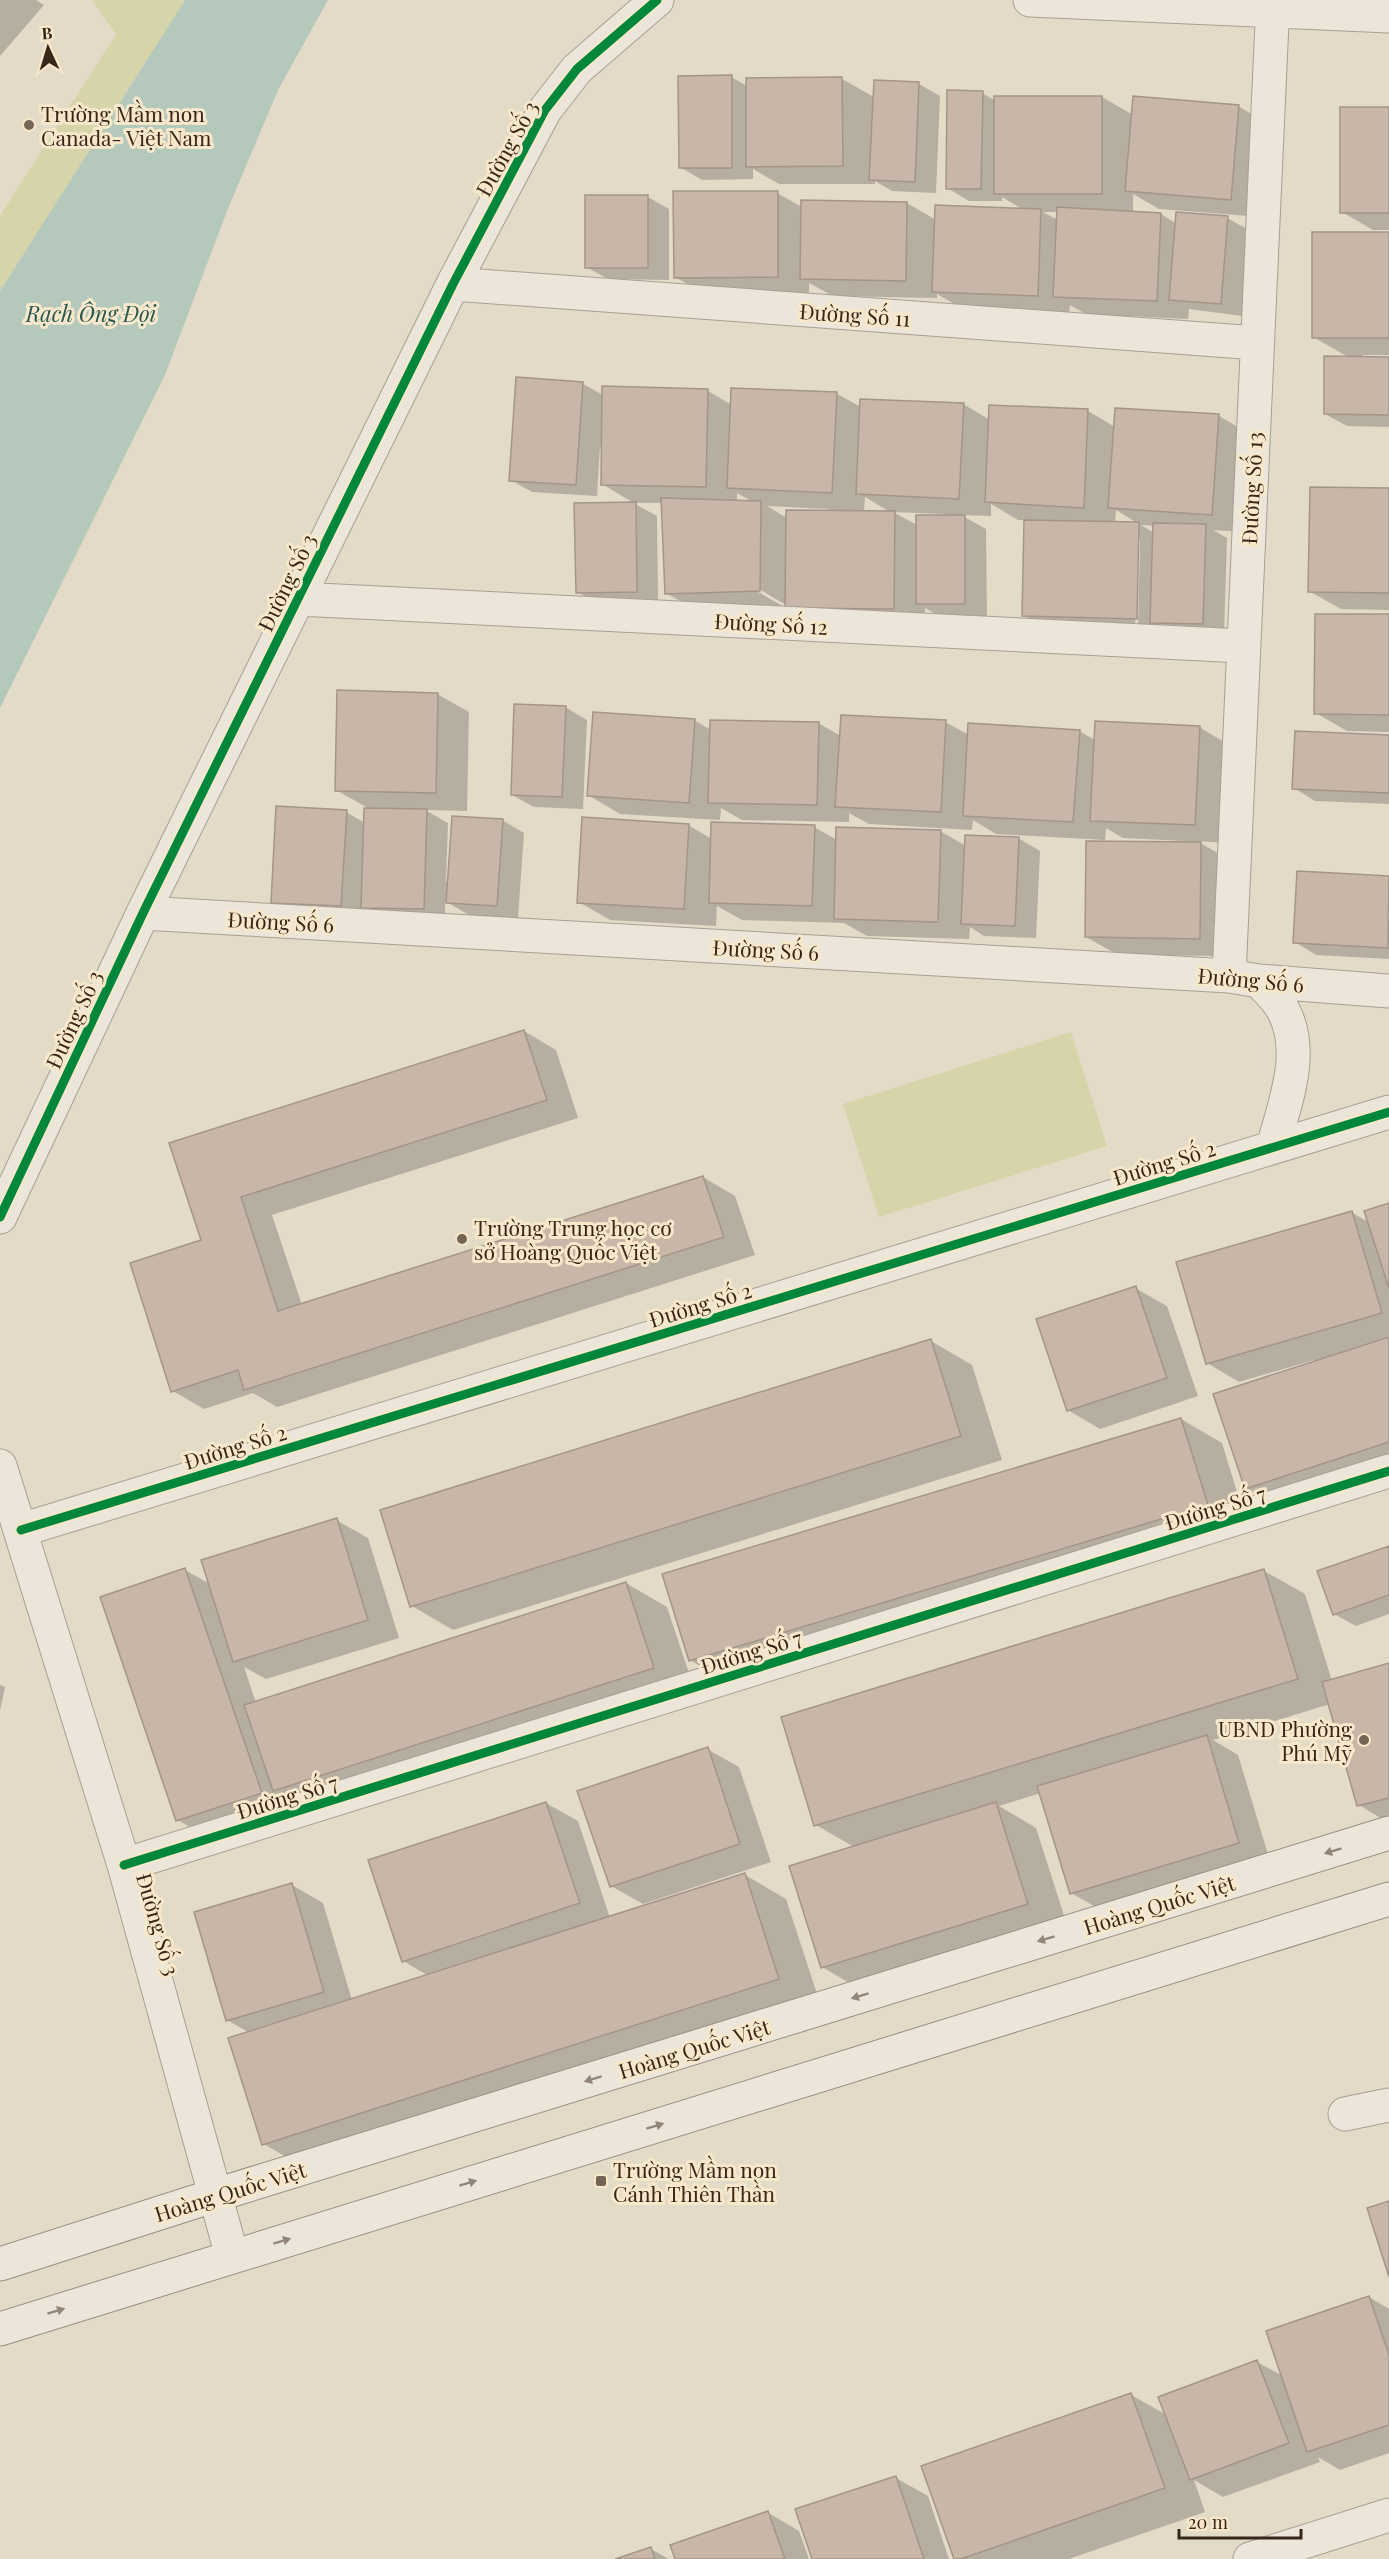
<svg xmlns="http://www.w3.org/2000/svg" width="1389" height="2559" viewBox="0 0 1389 2559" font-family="'Playfair Display',serif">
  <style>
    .green { fill: #d7d4a9 }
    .water { fill: #b4c8bb }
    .shadow { fill: #0003; fill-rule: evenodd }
    .building { fill: #c8b7a8; stroke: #a49588; stroke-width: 1.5 }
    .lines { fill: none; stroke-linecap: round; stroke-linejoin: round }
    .minor-casing { stroke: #a99f92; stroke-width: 35 }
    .secondary-casing { stroke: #988e82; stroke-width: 35 }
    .minor { stroke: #ece5da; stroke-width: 33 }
    .secondary { stroke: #ece5da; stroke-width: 33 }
    .cycleway-casing { stroke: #f8e8cb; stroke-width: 13 }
    .cycleway { stroke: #00873e; stroke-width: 9 }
    .oneway { fill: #92867a }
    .poi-dot { fill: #746557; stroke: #f8e8cb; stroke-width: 2 }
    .labels { text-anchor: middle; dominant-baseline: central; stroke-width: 6; stroke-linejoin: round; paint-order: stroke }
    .poi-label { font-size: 21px; fill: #37261a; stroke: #f8e8cb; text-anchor: start }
    .street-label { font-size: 21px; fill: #37261a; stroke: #f8e8cb }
    .water-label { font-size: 22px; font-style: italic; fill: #285852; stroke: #f8e8cb }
  </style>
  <rect width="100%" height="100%" fill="#e4dac8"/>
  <path class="green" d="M92,0h93l-185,291v-75l116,-182z
    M1071,1032l36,114 -228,71 -36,-113z"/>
  <path class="water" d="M185,0h143l-50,90 -51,121 -62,164 -165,333v-417z"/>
  <path class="shadow" d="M0,0h36l8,5 -44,51z
    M731,77l16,9v-7h95l32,18 45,-13 21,12 -4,97 -44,-2 -17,-10v3h-96l-26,-15v10l-51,1 -22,-13z
    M982,93l14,8 106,-4 31,18 105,-9 32,19 -8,92 -103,-8 -26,-15v19l28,1 16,10 50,-6 22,12 -7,86 -53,-7 -1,10 -102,-5 -16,-9 -1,9 -104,-4 -28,-16v4l-104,-2 -24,-13v12h-102l-32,-18 102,-84 25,14v-6l105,2 29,17 88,-10 -22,-13v4h-33l-22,-13zM1043,212h15v8z
    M1389,109v121h-16l-31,-18z
    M648,197l21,12v71l-61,-1 -22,-12z
    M1389,234v121h-26l-1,3 27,1v68l-42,-1 -22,-12 25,-56 -37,-21z
    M582,383l22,13 104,-5 24,14 1,-15 104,4 24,13 102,-3 27,16 98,-9 27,16 104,-11 31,18 -6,98 -31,-2 14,8 -3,97 -169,-1 -32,-19 3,-95h-8l-27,-16v12l-30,-1 25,14 1,87h-48l-14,-8v19l-227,-16 -32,-18 -3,-90h-29l-32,-19 1,-37h-3l-3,49 -65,-4 -21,-12zM737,493l16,9h-16zM865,497l25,15h-26zM767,506l61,3v3l-41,6zM1116,510l13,8 10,6 -24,-1zM893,512l52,2v3l-28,8zM1141,525l14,1 -1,7zM1137,539h3l-2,88 -3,-1zM754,586l32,19v3l-33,-19z
    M1389,489v121l-48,-1 -32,-18z
    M635,504l22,12 1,87 -59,1 -22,-12z
    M1389,616v116l-42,-1 -31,-18z
    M437,694l32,18 -2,99 -42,-1 23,13 -2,59h3l53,-62 22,13 -6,85 -49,-3 -24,-14v19l-61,-1 -21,-12v11l-69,-4 -21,-12 73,-90 19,11 1,-16 -30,-17z
    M565,707l22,13 -4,89 -49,-2 -22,-12z
    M694,720l17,10 107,-7 23,13 104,-14 24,13 110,-4 16,9 104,-13 32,19 -5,97 -29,-2 36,21 -1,94 -114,-1 -32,-18 98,-93v-3l-61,-3 -17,-10 -1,12 -109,-6 -23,-14 -1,10 -103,-6 -20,-11v9l-107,-2 -21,-12 -1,12 -100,-6 -32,-19z
    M1389,737v67l-74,-3 -21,-13z
    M688,825l24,14 102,-12 23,13 103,-9 26,15 52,-8 22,13 -4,87 -52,-2 -14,-9 -1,12 -102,-3 -23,-13 -102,-3 -25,-14 -1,20 -106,-6 -31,-18z
    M1299,873l90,5v81l-73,-4 -21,-13z
    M524,1031l32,19 22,68 -306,97 30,90 401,-128 32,19 20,59 -478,152 -24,-14 -49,16 -31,-18 30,-150 -32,-97z
    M1389,1204v275l-102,32 -41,-23 69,-126 -1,-2 -75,22 -32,-19 144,-151 19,11z
    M1135,1288l32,18 31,90 -98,33 -32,-19z
    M931,1341l41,24 30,95 -549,170 -41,-24z
    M1181,1419l41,24 26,85 -517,156 -41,-24z
    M336,1520l32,18 31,100 -133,41 -22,-12 12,36 370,-120 41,24 28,84 -486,148 -31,-19 7,-250 25,14z
    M1389,1548v66l-33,12 -22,-12z
    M1264,1571l41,23 27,87 57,-16v158l-30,-18 -29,-101 -117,36 25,15 32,106 -167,50 -32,-18 -30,-100 -42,13 37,22 32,100 -205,63 -41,-24 32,-120 -38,-22z
    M0,1685l5,2 -5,24z
    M707,1749l32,18 32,95 -128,42 -32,-18z
    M546,1803l32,18 32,97 135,-43 41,24 34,104 -515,165 -41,-24 -14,-111 -23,-13 65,-135 31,18 29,97 77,-24 -26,-15z
    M1369,2297l20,12v144l-49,17 -22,-13 2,5 -97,35 -29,-17 11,32 -136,47h-114l176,-164 36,20 90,-53 26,14z
    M896,2478l32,18 21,63h-136z
    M767,2512l32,19 10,28h-132z
    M651,2549l18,10h-50z"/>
  <path class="building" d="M732,75v93h-53l-1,-92z
    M842,77l1,89 -97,1v-89z
    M874,80l45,2 -4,100 -46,-2z
    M947,90l36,1 -2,98h-35z
    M994,96h108v98h-108z
    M1133,96l106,9 -8,95 -106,-9z
    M1340,107h49v106h-49z
    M673,191h105v86l-104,1z
    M585,195h63v73h-63z
    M801,200l106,2 -1,79 -106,-2z
    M935,205l106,4 -3,87 -106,-4z
    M1057,207l104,6 -4,88 -104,-4z
    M1176,212l52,4 -7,88 -52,-4z
    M1312,232h77v106h-77z
    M1324,356l65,1v58l-65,-1z
    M516,377l67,5 -7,103 -67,-4z
    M602,386l106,3 -2,98 -105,-2z
    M731,388l106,4 -5,101 -105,-5z
    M860,399l104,4 -5,96 -103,-5z
    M989,405l99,4 -4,99 -99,-6z
    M1115,408l104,6 -7,101 -104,-7z
    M1310,487l79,1v105l-81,-1z
    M661,498l100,3 -1,90 -95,3z
    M636,502l1,90 -61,1 -2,-90z
    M786,510l109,1 -1,98 -109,-1z
    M916,515h49v89h-49z
    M1024,520l115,2 -2,97 -115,-3z
    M1153,523l53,1 -3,100 -53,-1z
    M1315,614h74v101l-75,-1z
    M337,690l101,3 -2,100 -101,-2z
    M514,704l52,2 -4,91 -51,-2z
    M593,712l102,7 -6,84 -102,-7z
    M841,715l105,5 -5,92 -106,-5z
    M710,720l109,2 -2,83 -109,-2z
    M1095,721l105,5 -5,99 -105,-4z
    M968,723l112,7 -7,92 -110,-6z
    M1295,731l94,4v58l-97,-4z
    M276,806l71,4 -6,96 -70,-3z
    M364,808l63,1 -3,100 -63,-1z
    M452,816l51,3 -6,87 -51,-3z
    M582,817l107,7 -5,85 -107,-6z
    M711,822l104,3 -3,81 -103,-3z
    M836,827l105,3 -3,92 -104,-3z
    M965,835l54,2 -4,89 -54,-2z
    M1086,841l115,1 -1,97 -115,-2z
    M1297,871l92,5 -1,72 -95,-5z
    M524,1030l23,70 -306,97 37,114 425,-135 21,61 -480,153 -6,-20 -67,22 -41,-129 71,-23 -32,-97z
    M1389,1203v85l-25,-77z
    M1352,1211l30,102 -176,51 -30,-102z
    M1136,1286l31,92 -100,33 -31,-92z
    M1389,1337v105l-144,47 -32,-95z
    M931,1339l30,97 -551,171 -30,-97z
    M1181,1418l27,87 -519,156 -27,-87z
    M337,1518l31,102 -135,42 -32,-102z
    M1389,1546v49l-56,20 -16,-44z
    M185,1568l77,225 -86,28 -76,-224z
    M1264,1569l34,110 -484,147 -33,-109z
    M626,1582l28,86 -381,123 -29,-86z
    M1389,1663v135l-32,8 -35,-124z
    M1207,1735l32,108 -169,51 -33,-108z
    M708,1747l32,97 -130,43 -33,-96z
    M546,1802l34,101 -178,59 -34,-102z
    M996,1802l32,102 -207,64 -32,-102z
    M745,1873l34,106 -517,166 -34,-107z
    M292,1883l32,109 -98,29 -32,-109z
    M1389,2201v76l-22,-69z
    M1369,2296l20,59v70l-82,27 -41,-121z
    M1257,2360l32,83 -99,37 -32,-83z
    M1131,2393l34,95 -204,71h-7l-33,-93z
    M896,2476l28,83h-112l-17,-50z
    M768,2511l17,48h-110l-5,-14z
    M651,2547l4,12h-40z"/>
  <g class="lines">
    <g class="minor-casing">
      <path id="minor" d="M1030,0l359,16
        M453,284l804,59
        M298,599l945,47
        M143,913l1086,63 30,5 130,10
        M1229,976l44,-976
        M1259,981c6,7 13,13 19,21 31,43 7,100 -5,145
        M0,1217l143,-304 310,-629 92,-174 32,-41 80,-69
        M0,1466l124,399 108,391
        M21,1530l1368,-418
        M124,1865l1265,-394
        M1345,2114l44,-9
        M1250,2559l139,-44"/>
    </g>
    <g class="secondary-casing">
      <path id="secondary" d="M0,2264l216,-69 1173,-362
        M0,2329l1389,-430"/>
    </g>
    <use href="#minor" class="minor"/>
    <use href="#secondary" class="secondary"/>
    <g class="cycleway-casing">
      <path id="cycleway" d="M0,1217l143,-304 310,-629 92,-174 32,-41 80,-69
        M21,1530l1368,-418
        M124,1865l1265,-394"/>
    </g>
    <use href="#cycleway" class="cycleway"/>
  </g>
  <defs><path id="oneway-solid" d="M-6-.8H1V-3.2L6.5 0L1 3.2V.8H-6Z" transform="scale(1.5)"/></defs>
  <g class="oneway">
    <use href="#oneway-solid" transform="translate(1333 1851) rotate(163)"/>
    <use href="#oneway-solid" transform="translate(1046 1939) rotate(163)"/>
    <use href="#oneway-solid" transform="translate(860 1996) rotate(163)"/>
    <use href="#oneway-solid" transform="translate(593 2079) rotate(163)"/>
    <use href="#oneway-solid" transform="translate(655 2126) rotate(-17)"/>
    <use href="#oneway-solid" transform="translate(468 2183) rotate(-17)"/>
    <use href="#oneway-solid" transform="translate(282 2241) rotate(-17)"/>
    <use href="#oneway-solid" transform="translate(56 2311) rotate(-17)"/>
  </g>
  <g class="poi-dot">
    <circle cx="29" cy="125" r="6"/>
    <circle cx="462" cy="1239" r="6"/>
    <circle cx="1364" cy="1740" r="6"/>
    <rect x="595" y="2175" width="12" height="12" rx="3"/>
  </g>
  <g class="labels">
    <g class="poi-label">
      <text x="41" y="113">Trường Mầm non<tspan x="41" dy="24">Canada- Việt Nam</tspan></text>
      <text x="474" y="1227">Trường Trung học cơ<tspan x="474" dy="24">sở Hoàng Quốc Việt</tspan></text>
      <text x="1352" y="1728" text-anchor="end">UBND Phường<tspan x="1352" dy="24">Phú Mỹ</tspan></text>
      <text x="613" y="2169">Trường Mầm non<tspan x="613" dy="24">Cánh Thiên Thần</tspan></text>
    </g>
    <g class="street-label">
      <text transform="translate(506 148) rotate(-61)">Đường Số 3</text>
      <text transform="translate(855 314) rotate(4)">Đường Số 11</text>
      <text transform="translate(1251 488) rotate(-87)">Đường Số 13</text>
      <text transform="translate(286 582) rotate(-64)">Đường Số 3</text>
      <text transform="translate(771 623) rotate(3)">Đường Số 12</text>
      <text transform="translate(281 921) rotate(3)">Đường Số 6</text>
      <text transform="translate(766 949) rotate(3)">Đường Số 6</text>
      <text transform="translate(1251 979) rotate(5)">Đường Số 6</text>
      <text transform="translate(73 1019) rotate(-65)">Đường Số 3</text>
      <text transform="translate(1164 1162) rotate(-17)">Đường Số 2</text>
      <text transform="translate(700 1304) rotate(-17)">Đường Số 2</text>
      <text transform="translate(235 1446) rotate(-17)">Đường Số 2</text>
      <text transform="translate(1215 1507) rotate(-17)">Đường Số 7</text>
      <text transform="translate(751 1651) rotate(-17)">Đường Số 7</text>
      <text transform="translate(287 1796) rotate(-17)">Đường Số 7</text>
      <text transform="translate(1159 1904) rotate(-17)">Hoàng Quốc Việt</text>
      <text transform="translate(159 1924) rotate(74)">Đường Số 3</text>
      <text transform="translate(694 2048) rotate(-17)">Hoàng Quốc Việt</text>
      <text transform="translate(230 2191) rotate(-17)">Hoàng Quốc Việt</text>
    </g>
    <g class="water-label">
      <text x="91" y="313">Rạch Ông Đội</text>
    </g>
  </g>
  <g transform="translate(48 48) rotate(356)" stroke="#f8e8cb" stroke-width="4.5" paint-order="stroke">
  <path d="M0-4.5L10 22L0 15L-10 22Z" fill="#37261a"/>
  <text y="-9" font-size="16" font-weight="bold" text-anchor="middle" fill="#37261a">B</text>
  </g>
  <path d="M1179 2529v9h122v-9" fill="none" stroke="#37261a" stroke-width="3"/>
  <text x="1188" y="2529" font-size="18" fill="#37261a" stroke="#f8e8cb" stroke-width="4.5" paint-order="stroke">20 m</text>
</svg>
